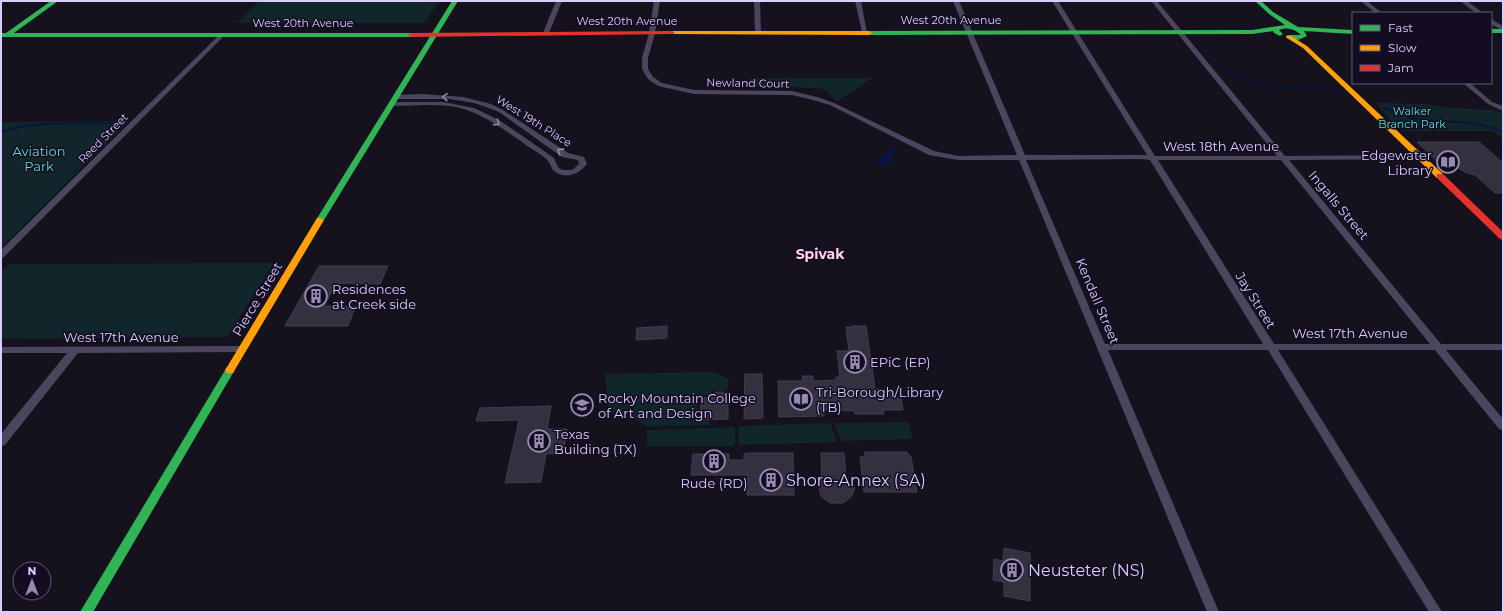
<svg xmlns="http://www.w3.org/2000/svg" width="1504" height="613" viewBox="0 0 1504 613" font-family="Montserrat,sans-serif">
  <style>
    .green { fill: #11262a }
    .water { fill: #09153d }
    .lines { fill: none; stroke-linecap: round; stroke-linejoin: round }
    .stream { stroke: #09153d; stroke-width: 2 }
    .building { fill: #343040; stroke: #433c51 }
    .street { fill: #4b465e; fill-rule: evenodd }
    .fast { fill: #30b455; fill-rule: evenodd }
    .slow { fill: #ff9f0a; fill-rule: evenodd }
    .jam { fill: #e5322d; fill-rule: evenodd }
    .oneway { stroke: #928aae }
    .labels { text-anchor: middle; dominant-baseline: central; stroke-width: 3; stroke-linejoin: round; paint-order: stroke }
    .far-street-label { font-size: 11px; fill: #daceff; stroke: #140d22 }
    .far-park-label { font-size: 11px; fill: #57e2d2; stroke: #140d22 }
    .street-label { font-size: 13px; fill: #daceff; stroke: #140d22 }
    .park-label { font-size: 13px; fill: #57e2d2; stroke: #140d22 }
    .poi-label { font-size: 13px; fill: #daceff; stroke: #140d22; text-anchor: start }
    .neighbourhood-label { font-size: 14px; font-weight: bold; fill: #ffd0e8; stroke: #140d22 }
    .near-poi-label { font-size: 16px; fill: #daceff; stroke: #140d22; text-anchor: start }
  </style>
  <rect width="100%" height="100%" fill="#15121d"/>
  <path class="green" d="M259,1h180l-14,22h-188z
    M750,78h123l-33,22h-5l-10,-10 -7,-2 -68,-2z
    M1376,103l48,1 26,4 42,2 11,3v26l-10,-8h-90l-14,-12z
    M129,121l-128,127v-126z
    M274,263l-47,74 -226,2v-67l8,-8z
    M714,372l14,7 1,3 -2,8h-14l-1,5h-14l-1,26h12l1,4 -63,2 -17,-12 -21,-3 -4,-38z
    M908,422l5,17 -71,2 -8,-18z
    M830,423l7,19 -98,3 -1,-19z
    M735,427v19h-88v-10l-1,-4 1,-2z"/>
  <path class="water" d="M893,148l7,3 -8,5 1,7 -6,4 -14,-7z"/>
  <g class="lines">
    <path class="stream" d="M1213,61c17,12 38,22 59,25 23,3 46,2 68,7
      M1384,108l36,12 54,3 29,8
      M1,132c37,-12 74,-8 112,-9"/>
  </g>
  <path class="building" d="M1417,142h62l24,21v30h-8l-20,-18 -10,-3 -12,-7h-12z
    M319,266h69l-8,18 -38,-1 -7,3 -11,20 31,1 -7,19h-63z
    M667,326v12l-31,2 1,-12z
    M852,326h14l9,63h17l2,9h7l2,12h-20l1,4h-29l-1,-3 -30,-1v6l-45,1 -1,-36h25l-1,-5h11v5l23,-1v-3h4l-3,-26h12l-3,-24h7z
    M745,374h17l1,44 -19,1z
    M715,392h9v4h4v23l-28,1 1,-22 14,-1z
    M551,406l-4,23h20l-4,24 -17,1 -5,28 -36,1 14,-63 -43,1 4,-13z
    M865,452h42l4,5 6,35h-53l-4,-35h4z
    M748,453h45l1,42h-47l1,-20h-57l2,-21h36v6h15v-6z
    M821,453h23l2,26 9,9 -4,9 -8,6h-13l-9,-7 -2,-9 3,-7z
    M1004,548l26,5v48l-26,-5v-14l-11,-2 1,-21 9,2z"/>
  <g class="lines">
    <path class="street" d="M556,1h6l-13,32 -5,1 -1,-1z
      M654,1h6l-5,32 -7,25v11l5,8 9,6 32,7 98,1 25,6 17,6 100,48 24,5 59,-1 -64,-154h6l66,154h122l-95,-154h6l97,155h122l-126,-155h6l128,155 138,-1 1,2 -4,2 -131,1 152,184h62v6h-57l57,69v11l-4,-1 -64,-79h-157l164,262h-13l-161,-262h-160l111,262h-12l-188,-452h-61l-29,-5 -99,-50 -17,-5 -21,-5 -98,-1 -36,-8 -10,-7 -6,-10v-11l7,-25zM1140,159l10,1 113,184h-158l-79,-184zM1158,160h123l149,184h-156z
      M754,1h6l1,31 -3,2 -3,-2z
      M855,1h6l6,32 -5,-1z
      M1361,1h6l15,12h-7z
      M1460,1h7l16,12h-7z
      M1491,19l12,7v5l-12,-7z
      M220,34l5,1 -221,222 -3,1v-8z
      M1463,83h7l22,19 11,4v5l-15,-7z
      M423,94l40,3 28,7 12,6 65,43 16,4 3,7c-7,9 -19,15 -30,9 -6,-3 -5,-7 -9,-12 -5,-6 -15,-11 -22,-16 -23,-16 -47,-35 -76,-39 -19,-2 -39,0 -58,0l-3,-2 3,-2h51l31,6 25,12 22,15 33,23 4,9 4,3h10l7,-6 -1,-4 -16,-3 -63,-45 -13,-5 -12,-4 -24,-4h-54l-3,-2 3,-2z
      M242,346l3,1 2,2 -2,2 -3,1 -164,1 -73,92 -4,1v-12l66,-81h-66v-6z"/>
    <path class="fast" d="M51,1h7l-44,32h397l3,2 -3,2h-410v-4h5z
      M452,1h6l-134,219 -4,2h-3l-1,-2z
      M1255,1h6l12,11 25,15 55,3v4l-49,-3 3,5 -9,4 -12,-2v-2l2,-1h13c-6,-6 -14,-8 -22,-5l4,4 -3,2 -6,-3 -1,-2 -21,3 -383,1 -3,-2 3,-2 383,-1 33,-5 -16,-11z
      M1491,29h12v4h-12z
      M230,366l3,1 2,3 -2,3 -140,239h-13l147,-245z"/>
    <path class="slow" d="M672,31h197l3,2 -3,2 -199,-1v-2z
      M1287,36h4l16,10 136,128v4h-6l-134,-130 -16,-10z
      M317,218h3l4,2 -91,153h-6l-2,-3 2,-3z"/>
    <path class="jam" d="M672,31l2,1v2l-263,3 -3,-2 3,-2z
      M1437,174h6l60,58v8l-3,-1 -63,-61z"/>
  </g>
  <defs><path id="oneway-chevron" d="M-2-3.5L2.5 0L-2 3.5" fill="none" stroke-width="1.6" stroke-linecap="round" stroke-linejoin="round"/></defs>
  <g class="oneway">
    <use href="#oneway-chevron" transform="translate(445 97) rotate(-178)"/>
    <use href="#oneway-chevron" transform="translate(497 123) rotate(34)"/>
    <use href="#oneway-chevron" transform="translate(560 151) rotate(-147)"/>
  </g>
  <defs>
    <g id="library-ring" transform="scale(1.15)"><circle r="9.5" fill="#140d22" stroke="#958cb0" stroke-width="1.5"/><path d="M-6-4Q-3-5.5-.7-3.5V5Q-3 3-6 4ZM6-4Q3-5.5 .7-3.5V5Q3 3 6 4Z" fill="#958cb0"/></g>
    <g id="building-ring" transform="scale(1.15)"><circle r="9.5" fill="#140d22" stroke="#958cb0" stroke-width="1.5"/><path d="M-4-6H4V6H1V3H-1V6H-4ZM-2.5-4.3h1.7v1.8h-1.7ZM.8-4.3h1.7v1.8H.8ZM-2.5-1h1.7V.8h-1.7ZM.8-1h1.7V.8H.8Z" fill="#958cb0"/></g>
    <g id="university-ring" transform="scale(1.15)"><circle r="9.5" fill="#140d22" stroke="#958cb0" stroke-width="1.5"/><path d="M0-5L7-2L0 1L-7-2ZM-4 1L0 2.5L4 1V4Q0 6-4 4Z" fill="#958cb0"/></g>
  </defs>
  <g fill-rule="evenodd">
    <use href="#library-ring" x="1448" y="162"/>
    <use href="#building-ring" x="316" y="296"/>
    <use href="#building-ring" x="855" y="362"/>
    <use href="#library-ring" x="801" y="399"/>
    <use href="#university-ring" x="582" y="405"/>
    <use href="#building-ring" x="539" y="441"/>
    <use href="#building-ring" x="714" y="461"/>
    <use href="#building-ring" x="771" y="480"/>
    <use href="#building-ring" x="1012" y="570"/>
  </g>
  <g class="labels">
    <g class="far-street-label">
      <text x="951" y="20">West 20th Avenue</text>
      <text x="627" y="21">West 20th Avenue</text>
      <text x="303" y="23">West 20th Avenue</text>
      <text transform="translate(748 83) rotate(1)">Newland Court</text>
      <text transform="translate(534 121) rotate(32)">West 19th Place</text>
      <text transform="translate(103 138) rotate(-45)">Reed Street</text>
    </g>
    <g class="far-park-label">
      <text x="1412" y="111">Walker<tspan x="1412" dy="13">Branch Park</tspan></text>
    </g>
    <g class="street-label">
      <text x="1221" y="146">West 18th Avenue</text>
      <text transform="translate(1339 205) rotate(50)">Ingalls Street</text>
      <text transform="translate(257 299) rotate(-59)">Pierce Street</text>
      <text transform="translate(1256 300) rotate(58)">Jay Street</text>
      <text transform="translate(1098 301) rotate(67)">Kendall Street</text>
      <text x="1350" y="333">West 17th Avenue</text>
      <text x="121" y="337">West 17th Avenue</text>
    </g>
    <g class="park-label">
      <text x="39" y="151">Aviation<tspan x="39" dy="15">Park</tspan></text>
    </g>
    <g class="poi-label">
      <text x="1432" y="155" text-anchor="end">Edgewater<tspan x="1432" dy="15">Library</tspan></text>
      <text x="332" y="289">Residences<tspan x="332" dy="15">at Creek side</tspan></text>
      <text x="870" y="362">EPiC (EP)</text>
      <text x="816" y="392">Tri-Borough/Library<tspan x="816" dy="15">(TB)</tspan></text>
      <text x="598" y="398">Rocky Mountain College<tspan x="598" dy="15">of Art and Design</tspan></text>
      <text x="554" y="434">Texas<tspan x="554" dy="15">Building (TX)</tspan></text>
      <text x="714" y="483" text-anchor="middle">Rude (RD)</text>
    </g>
    <g class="neighbourhood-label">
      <text x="820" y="254">Spivak</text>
    </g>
    <g class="near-poi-label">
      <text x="786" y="480">Shore-Annex (SA)</text>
      <text x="1028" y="570">Neusteter (NS)</text>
    </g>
  </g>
  <rect width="1504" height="613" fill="none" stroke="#daceff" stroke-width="4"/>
  <rect x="1352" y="12" width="140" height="72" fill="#140d22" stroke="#635a7a"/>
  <rect x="1360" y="25" width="20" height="6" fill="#30b455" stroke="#635a7a"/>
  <text x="1388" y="32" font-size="12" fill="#daceff">Fast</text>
  <rect x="1360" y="45" width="20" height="6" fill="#ff9f0a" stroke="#635a7a"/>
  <text x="1388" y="52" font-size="12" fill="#daceff">Slow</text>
  <rect x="1360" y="65" width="20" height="6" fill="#e5322d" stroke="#635a7a"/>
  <text x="1388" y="72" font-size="12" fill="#daceff">Jam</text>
  <g transform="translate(32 581)"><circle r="19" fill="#140d22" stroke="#635a7a"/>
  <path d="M0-3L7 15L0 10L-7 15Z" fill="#958cb0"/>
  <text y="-6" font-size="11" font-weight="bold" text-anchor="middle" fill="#daceff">N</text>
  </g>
</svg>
